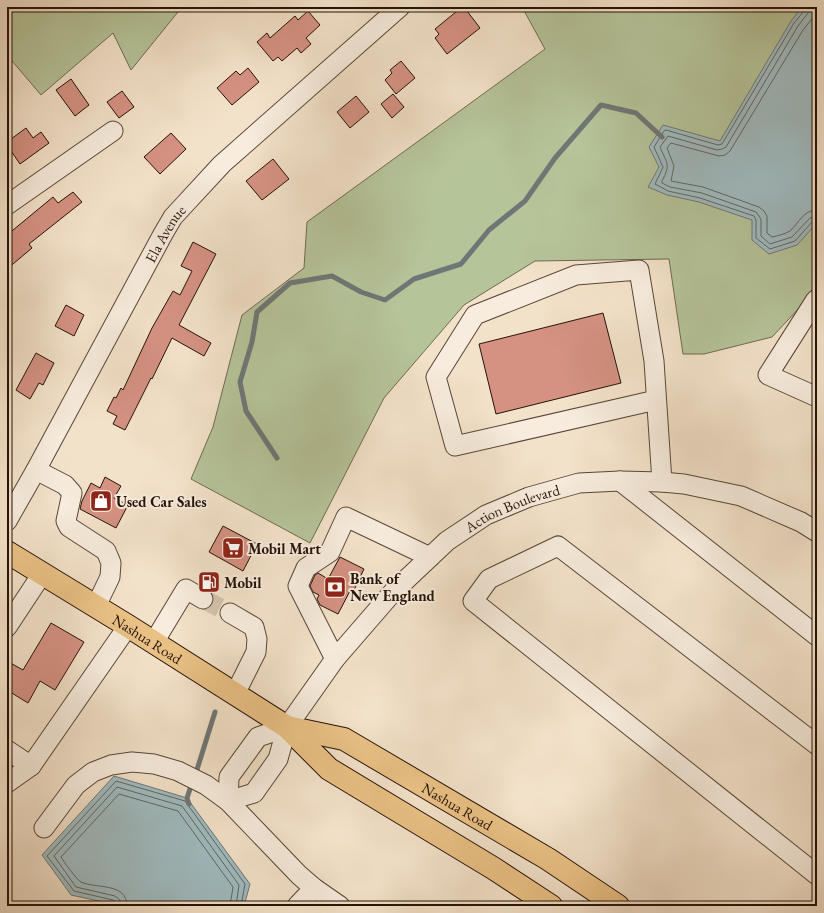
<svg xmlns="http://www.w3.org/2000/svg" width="824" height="913" viewBox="0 0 824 913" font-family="'EB Garamond',serif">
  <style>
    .green { fill: #b6c49a; stroke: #6e6b50 }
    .water { fill: #a0bbc0; stroke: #6f7776 }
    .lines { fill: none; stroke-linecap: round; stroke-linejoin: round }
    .shore { stroke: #626664; stroke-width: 1 }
    .stream { stroke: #6f7776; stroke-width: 5 }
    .building { fill: #d59283; stroke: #251207 }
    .minor-tunnel { stroke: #d4c3ad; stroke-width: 19; stroke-dasharray: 19 10; stroke-linecap: butt }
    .minor-casing { stroke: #584638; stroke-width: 21 }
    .major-casing { stroke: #251207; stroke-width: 24 }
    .minor { stroke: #f7ecdd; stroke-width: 19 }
    .major { stroke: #eac185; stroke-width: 22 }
    .labels { text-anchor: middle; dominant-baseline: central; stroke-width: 4; stroke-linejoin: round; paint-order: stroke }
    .street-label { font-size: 15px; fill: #251207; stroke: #f7ecdd }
    .poi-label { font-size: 15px; font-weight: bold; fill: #251207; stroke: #f7ecdd; text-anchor: start }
  </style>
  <rect width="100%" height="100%" fill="#f3e2ca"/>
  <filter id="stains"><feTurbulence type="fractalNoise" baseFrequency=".005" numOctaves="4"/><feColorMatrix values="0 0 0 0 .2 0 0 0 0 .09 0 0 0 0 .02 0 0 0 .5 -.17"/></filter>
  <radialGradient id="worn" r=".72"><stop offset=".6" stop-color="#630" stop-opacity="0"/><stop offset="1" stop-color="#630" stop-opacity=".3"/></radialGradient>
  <path class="green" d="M7,7h175l-51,63 -18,-37 -72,62 -34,-40z
    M522,7h295v282l-45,48 -68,17h-21l-14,-95 -134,2 -71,44 -80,93 -74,145 -119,-64 22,-52 29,-112 62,-47 3,-46 238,-173z"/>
  <path class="water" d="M802,7h15v216l-20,22 -28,9 -17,-14v-20l-53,-18 -32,-7 -19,-8 11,-20 -10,-20 14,-22 57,16 71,-120z
    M114,776l73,22 63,86 -6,22h-123l-50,-11 -29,-40z"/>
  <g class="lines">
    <path class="shore" d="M805,7l-1,4 -10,12 -72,121 -4,1 -52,-15 -2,1 -10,16 9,20 -8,17 13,7 32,7 54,18 2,4v18l14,11 25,-8 17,-19 5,-1
      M810,7l-2,6 -10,13 -72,121 -4,2 -5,1 -49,-14 -8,11c7,17 11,17 2,34v2l8,4 32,6 54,19 5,7v17l9,8 22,-7 18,-19 7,-2
      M816,7l-2,9 -11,14 -73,121 -5,4 -6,1 -48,-13 -4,5 7,18 -3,15 32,6 56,20 5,4 3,5v17l5,4c5,-1 13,-3 18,-6 9,-8 13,-21 27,-21
      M116,906v-4l-3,-2 -39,-9 -27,-35 69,-75 69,20 60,83 -4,22
      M121,906l-1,-6 -5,-4 -39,-9 -22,-31 63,-69 65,19 57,79 -3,21
      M127,906c0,-24 -31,-17 -46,-24 -5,-3 -17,-20 -20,-25l58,-63 59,17 55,76 -3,19"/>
    <path class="stream" d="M277,458l-31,-47 -6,-29 12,-40 5,-30 33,-29 42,-7 29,16 24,8 29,-21 47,-15 28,-34 36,-29 30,-43 46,-53 35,8 26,24
      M195,776l20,-64
      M189,804l-2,-6 5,-15"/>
  </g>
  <path class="building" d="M462,7h2l16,21 -33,26 -12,-16 4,-4 -4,-5z
    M308,11l12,14 -14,13 5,6 -10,9 -4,-5 -15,13 -4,-4 -5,4 -16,-19 10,-9 3,5 25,-22 3,4z
    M401,61l14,17 -19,16 -11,-14 7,-7 -2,-3z
    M248,68l11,14 -27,23 -15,-17 19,-17 4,4z
    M71,79l18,26 -14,11 -19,-26z
    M122,91l12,16 -15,11 -12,-16z
    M393,94l11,13 -12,11 -11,-14z
    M356,96l13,16 -19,16 -13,-16z
    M26,128l7,10 8,-6 8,11 -29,21 -13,-19v-3z
    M171,133l15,16 -26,25 -16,-17z
    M273,159l16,20 -27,21 -16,-19z
    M73,192l9,10 -53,42 3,4 -25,21v-34l46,-38 5,6z
    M193,242l23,12 -37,71 32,18 -7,13 -32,-18 -20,41 -1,-1 -26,52 -12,-6 4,-8 -10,-5 7,-14 2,1 5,-10 2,2 29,-62 21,-37 7,4 12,-24 -11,-5z
    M66,305l18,10 -10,21 -19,-10z
    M603,313l18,70 -125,31 -17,-70z
    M36,353l18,10 -11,22 -4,-2 -9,16 -14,-9z
    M105,477l16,9 -7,12 14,7 -12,23 -36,-19 2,-8 9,-18 9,5z
    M223,526l34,18 -14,27 -34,-19z
    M340,557l24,12 -10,21 -3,-1 -13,25 -18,-9 -3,-6 2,-4 -6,-3 -3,-6 5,-11 3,-2 10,6z
    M51,623l33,19 -29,48 -15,-9 -12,22 -21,-13v-29l16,9z"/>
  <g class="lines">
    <path class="minor-tunnel" d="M203,599l27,14"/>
    <g class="minor-casing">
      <g id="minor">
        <path d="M7,205l106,-74"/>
        <path d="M817,299l-2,2 -47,74 49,22"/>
        <path d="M656,400l-201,46 -19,-69 39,-62 101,-40 63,-5 15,91 8,121"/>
        <path d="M36,470l29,15 7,8 -6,28 3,6 37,24 5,12 -1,14 -14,29"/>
        <path d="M620,481l197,155"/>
        <path id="s1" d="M7,521l29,-51 127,-236 10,-17 12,-13 37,-40 178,-157"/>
        <path d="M230,613l24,14 3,12 -1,13 -21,42"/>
        <path d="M7,627l35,-53"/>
        <path d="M154,642l32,-53 17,10"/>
        <path d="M335,659l-37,-73 8,-18 24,-16 16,-35 84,40"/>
        <path d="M817,745l-259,-199 -69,33 -16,22 344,274"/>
        <path d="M7,750l24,16"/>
        <path d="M7,783l24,-17 97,-140"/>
        <path id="s2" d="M228,801l26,-8 24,-34 9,-32 48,-68 58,-67 54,-51 39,-26 43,-18 50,-14 41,-2 42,1 22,2 57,12 60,26 16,10"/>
        <path d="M228,801l1,-24 29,-40 29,-10"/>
        <path d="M44,828l32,-43 17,-13 18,-7 21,-3 22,2 24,7 28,14 22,16 71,74 15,13 26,18"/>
        <path d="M297,906l17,-18"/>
      </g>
    </g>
    <g class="major-casing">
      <g id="major">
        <path id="s3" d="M7,552l121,74 159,101 42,42 164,99 58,38"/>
        <path id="s4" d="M287,727l57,12 204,120 70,47"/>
      </g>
    </g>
    <use href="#minor" class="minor"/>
    <use href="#major" class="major"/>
  </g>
  <defs>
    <g id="shop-square" transform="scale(1.15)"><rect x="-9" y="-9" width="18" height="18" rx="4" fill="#8f2418" stroke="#f7ecdd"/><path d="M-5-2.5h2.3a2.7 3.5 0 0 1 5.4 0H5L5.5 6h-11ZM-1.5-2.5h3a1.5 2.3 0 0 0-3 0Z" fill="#fff"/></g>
    <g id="supermarket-square" transform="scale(1.15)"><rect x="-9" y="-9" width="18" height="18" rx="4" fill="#8f2418" stroke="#f7ecdd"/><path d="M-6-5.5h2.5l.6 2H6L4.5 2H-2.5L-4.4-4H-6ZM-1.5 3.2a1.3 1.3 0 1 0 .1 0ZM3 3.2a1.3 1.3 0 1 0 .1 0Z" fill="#fff"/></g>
    <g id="fuel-square" transform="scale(1.15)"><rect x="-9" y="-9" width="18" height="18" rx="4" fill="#8f2418" stroke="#f7ecdd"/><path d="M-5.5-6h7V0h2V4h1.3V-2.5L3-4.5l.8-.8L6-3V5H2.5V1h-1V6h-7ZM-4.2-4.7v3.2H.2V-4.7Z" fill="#fff"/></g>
    <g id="bank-square" transform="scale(1.15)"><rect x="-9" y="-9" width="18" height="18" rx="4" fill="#8f2418" stroke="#f7ecdd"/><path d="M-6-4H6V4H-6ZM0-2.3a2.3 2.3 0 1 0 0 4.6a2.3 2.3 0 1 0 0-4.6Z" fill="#fff"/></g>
  </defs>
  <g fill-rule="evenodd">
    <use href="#shop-square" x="101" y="501"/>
    <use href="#supermarket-square" x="233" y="548"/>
    <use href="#fuel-square" x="209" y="582"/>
    <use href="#bank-square" x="335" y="587"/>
  </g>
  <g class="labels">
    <g class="street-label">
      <text stroke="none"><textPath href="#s1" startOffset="328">Ela Avenue</textPath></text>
      <text stroke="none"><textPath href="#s2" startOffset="422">Action Boulevard</textPath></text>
      <text stroke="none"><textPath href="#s3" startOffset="165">Nashua Road</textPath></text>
      <text stroke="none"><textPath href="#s4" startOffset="190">Nashua Road</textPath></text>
    </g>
    <g class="poi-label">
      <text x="116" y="501">Used Car Sales</text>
      <text x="248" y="548">Mobil Mart</text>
      <text x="350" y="578">Bank of<tspan x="350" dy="17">New England</tspan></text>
      <text x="224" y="582">Mobil</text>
    </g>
  </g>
  <rect width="824" height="913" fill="none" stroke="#f3e2ca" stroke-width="24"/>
  <rect x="8" y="8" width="808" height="897" fill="none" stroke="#251207" stroke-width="2"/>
  <rect x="12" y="12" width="800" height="889" fill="none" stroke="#251207"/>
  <rect width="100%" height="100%" filter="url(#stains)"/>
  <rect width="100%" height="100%" fill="url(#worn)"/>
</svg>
